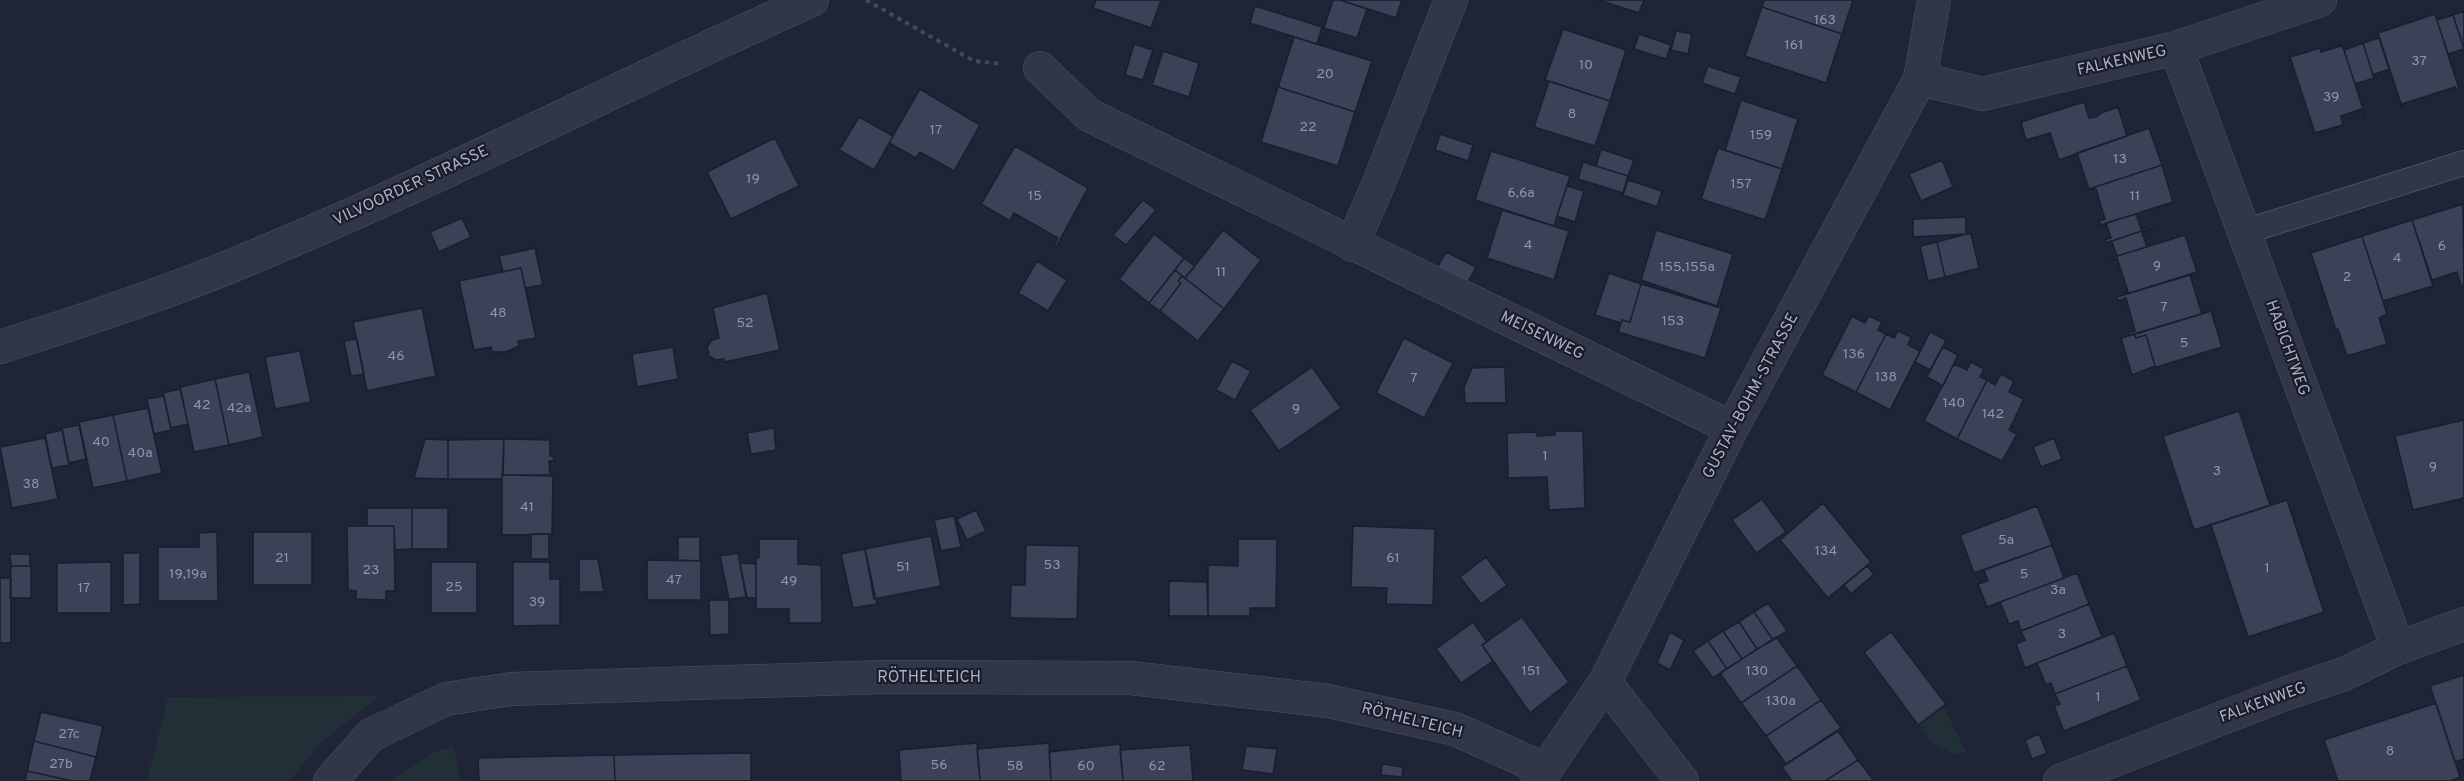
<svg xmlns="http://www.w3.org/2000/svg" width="2464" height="781" viewBox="0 0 2464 781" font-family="Overpass,sans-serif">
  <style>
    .green { fill: #213037 }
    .building { fill: #3b4157; stroke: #1a1e2d; stroke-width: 1.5 }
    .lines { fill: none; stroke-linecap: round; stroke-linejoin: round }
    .lane-casing { stroke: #4d5162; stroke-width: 26 }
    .street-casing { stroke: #4d5162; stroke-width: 34 }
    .path { stroke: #3b4c52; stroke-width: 4; stroke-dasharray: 4.5 4.5; stroke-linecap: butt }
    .lane { stroke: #323747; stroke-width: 24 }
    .street { stroke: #323747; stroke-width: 33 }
    .labels { text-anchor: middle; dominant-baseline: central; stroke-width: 4.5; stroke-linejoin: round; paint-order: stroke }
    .number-label { font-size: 14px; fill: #9095a9 }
    .street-label { font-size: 16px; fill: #acb1c4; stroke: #181c2b }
  </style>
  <rect width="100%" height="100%" fill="#1f2436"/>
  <path class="green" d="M376,696l-1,4 -52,41 -34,40h-142l21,-84z
    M1942,703l24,49 -9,3 -26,-13 -13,-22z
    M454,746l6,35h-70l41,-28z"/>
  <path class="building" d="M1096,0h65l-10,28 -58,-20z
    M1333,0h7l27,9 -10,29 -33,-10z
    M1340,0h62l-6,18z
    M1598,0h46l-5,13z
    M1764,0h89l-11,34 -80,-27z
    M1255,6l67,21 -5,17 -67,-21z
    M1762,7l80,27 -16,49 -81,-27z
    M2464,11v38l-11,-34z
    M2435,14l24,75 -3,1 -1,-3 -53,17v3l-24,-74z
    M2453,15l11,34 -16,5 -11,-34z
    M1563,29l63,21 -16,51 -65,-21z
    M1676,31l16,3 -4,20 -17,-4z
    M1639,34l32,11 -5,14 -32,-10z
    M1294,37l78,24 -17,51 -77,-25z
    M2379,38l10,31 -16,6 -10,-32z
    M2340,42l4,8 22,68 -4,-9 -21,7 2,9 -28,8 -25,-76 30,-9 1,4 20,-6z
    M2363,43l11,35 -19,6 -11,-34z
    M1134,44l19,6 -10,30 -18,-5z
    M1163,51l36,12 -10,34 -37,-12z
    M1708,66l33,11 -6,17 -33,-11z
    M1549,81l61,20 -15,45 -61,-19z
    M1278,87l77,25 -17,54 -77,-24z
    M920,89l60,36 -26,46 -34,-19 -4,6 -27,-15z
    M1741,100l57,19 -16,50 -57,-19z
    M2084,102l5,16 7,-1 5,-4 17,-6 9,29 -68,24 -9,-27 -24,7 -5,-18z
    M859,117l34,19 -19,34 -35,-20z
    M2149,128l13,37 -73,24 -12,-36z
    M1440,134l33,11 -5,16 -33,-11z
    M775,138l24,48 -68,33 -24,-47z
    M1015,146l73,42 -32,59 -2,-1 4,-8 -44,-25 -4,8 -29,-17z
    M1718,148l64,21 -17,51 -64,-21z
    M1601,149l33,11 -6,16 -32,-10z
    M1491,151l79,25 -16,50 -79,-26z
    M1942,160l11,27 -32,14 -12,-27z
    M1583,162l45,14 -5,17 -45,-14z
    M2162,165l11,37 -72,23 -2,-4 6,-2 -9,-30h-7z
    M1628,180l34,11 -5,16 -34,-12z
    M1567,186l17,5 -9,31 -18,-6z
    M1143,200l13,10 -30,35 -13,-10z
    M2463,204l1,81 -3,1 -4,-14 -25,8 -20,-60z
    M1502,210l67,21 -15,49 -67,-22z
    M2136,214l5,15 14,-5 1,2 -50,17 -1,-3 6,-2 -5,-15z
    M1966,217v17l-53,3v-18z
    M462,218l9,19 -32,15 -9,-20z
    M2412,220l21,66 -50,15 -21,-65z
    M2156,226v2l-14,4 5,15 -30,9 -5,-14 -6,1z
    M1223,230l38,30 -37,49 -39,-31z
    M1656,230l77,24 -16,52 -76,-26z
    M1154,234l30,24 -35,45 -30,-24z
    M1966,234h5l8,34 -34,9 -8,-35z
    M2185,235l12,37 -74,23v-2l5,-1 -11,-34 -5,2 -1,-2z
    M2362,236l25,78 -8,4 8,26 -40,12 -9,-27 -2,1 -25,-77z
    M1937,242l8,35 -17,4 -8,-35z
    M535,248l8,37 -18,3 -4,-20 -18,4 -4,-16z
    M1446,252l30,15 -9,17 -30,-16z
    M1184,258l11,8 -10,12 -10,-8z
    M1037,261l30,19 -19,31 -30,-18z
    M521,268l15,70 -18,3 1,5 -13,6h-14l-1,-5 -17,3 -15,-69z
    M1175,270l7,6 -4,5 3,2 -21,28 -11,-8z
    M1609,273l32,11 -11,38 -8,-2 -1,3 -26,-8z
    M2190,275l12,39 -73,22v-3l6,-2 -9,-33 -8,3 -1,-4z
    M1182,276l42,33 -26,32 -38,-30 21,-28 -3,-2z
    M1641,284l80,24 -16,50 -87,-26 4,-12 8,2z
    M767,293l13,57 -56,12v-3l-8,1 -7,-4 -2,-9 5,-7 7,-2 -6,-30z
    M422,308l14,68 -69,15 -14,-69z
    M2211,311l11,36 -72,22 5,-3 -9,-31 -10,3 -2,-4z
    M1852,316l13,7 4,-7 13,6 -4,8 8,4 -30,58 -34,-17z
    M1898,331l13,6 -3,8 12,6 -30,59 -34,-18 30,-58 8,4z
    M1930,332l16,8 -16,30 -15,-8z
    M2134,334l2,4 10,-3 9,31 -23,9 -11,-37z
    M1404,338l49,25 -29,55 -48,-25z
    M357,339l7,35 -13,2 -7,-35z
    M673,347l5,32 -41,8 -5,-33z
    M1943,347l15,8 -15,31 -16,-9z
    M300,351l11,51 -36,7 -10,-52z
    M1232,361l19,10 -16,29 -19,-10z
    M1971,362l13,7 -4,8 7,3 -30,59 -33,-18 30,-57 13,6z
    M1312,367l29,41 -62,43 -29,-41z
    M1505,367l1,36h-41l-1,-16 8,-19z
    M249,372l14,65 -34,8 -14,-66z
    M2001,374l13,7 -5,11 15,7 -15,31 8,4 -15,27 -45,-22 30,-59 8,5z
    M215,379l14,66 -35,7 -14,-65z
    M180,389l8,35 -17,4 -8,-35z
    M164,396l7,34 -17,4 -7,-35z
    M148,408l14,65 -35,8 -14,-66z
    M2239,411l31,94 -76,25 -31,-94z
    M113,415l14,66 -34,7 -14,-66z
    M2464,420v78l-51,12 -18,-74z
    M79,425l7,34 -17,4 -7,-35z
    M774,428l2,22 -25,4 -4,-21z
    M62,430l7,35 -17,3 -7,-34z
    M1555,431h28l2,77 -36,2 -2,-33 -39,1 -1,-45 30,-1v4l18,-1z
    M45,438l13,61 -46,9 -12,-61z
    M2054,438l8,21 -21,8 -8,-20z
    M425,439l23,1v39l-34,-1z
    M504,439l-2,40h-54v-39z
    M504,439l46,1v16h3l1,5h-5l1,14h-47z
    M502,475l51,1 -1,58 -50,1z
    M1762,499l24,33 -30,21 -24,-33z
    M2287,500l37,112 -76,25 -37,-112z
    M1823,503l48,59 -43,36 -48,-58z
    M2037,506l15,39 -78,28 -14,-38z
    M367,508h45v41l-17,1 -1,-24h-27z
    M412,508h36v41h-36z
    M976,510l10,21 -19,9 -10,-21z
    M954,516l7,31 -20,4 -7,-31z
    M347,526h47l1,65h-9v9l-30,-1v-8l-8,-1z
    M1353,526l82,3 -2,76 -47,-1 1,-16 -36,-1z
    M217,532l1,69h-60v-54h41v-14z
    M253,532h59v53h-59z
    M531,534h18v25h-18z
    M931,536l10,50 -67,13 -9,-50z
    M678,537h22v24l-22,-1z
    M759,539h39v25l22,1 1,-7 1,65h-33v-14h-33v-52l3,1z
    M1238,539h39l-1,69h-26v8h-42v-51l30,1z
    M1026,545l53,1 -2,73 -67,-1 1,-33h14z
    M2052,545l12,33 -77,29 -9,-23 10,-3 -4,-11z
    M865,549l12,55 -24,4 -12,-54z
    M123,553h17v51l-17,1z
    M738,553l8,44 -17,2 -9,-43z
    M10,554h20v12h-19z
    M1486,557l21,28 -26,19 -21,-27z
    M579,559h19l6,33h-25z
    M647,560l54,1v39h-54z
    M111,562v51h-54v-50z
    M431,562h46v51h-46z
    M513,562h37v17h10v46l-47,1z
    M740,563l16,1v34h-9z
    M11,566h20v32h-21z
    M1867,566l7,8 -23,20 -7,-9z
    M2077,573l12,31 -68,27 -3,-10 -9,3 -9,-22z
    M0,578h11v65h-11z
    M1169,581l38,1 1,34h-39z
    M709,600h20v34l-19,1z
    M1768,603l19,28 -14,9 -19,-28z
    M2089,604l13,33 -77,31 -9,-24 9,-4 -4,-9z
    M1754,612l19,28 -16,9 -18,-27z
    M1522,617l47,65 -39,31 -48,-68z
    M1473,622l14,20 -5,3 11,16 -32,22 -25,-34z
    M1739,622l18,27 -15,10 -19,-28z
    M1723,631l19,28 -15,10 -19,-28z
    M1670,632l14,8 -14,30 -13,-7z
    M1891,632l55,72 -28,21 -54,-73z
    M2114,633l13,33 -72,28 -4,-11 -5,2 -9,-22z
    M1776,637l21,29 -56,37 -21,-30z
    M1708,641l19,28 -14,9 -20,-27z
    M1797,666l24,34 -55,36 -25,-33z
    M2127,666l14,34 -77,31 -10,-25 6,-2 -5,-10z
    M2464,675v84l-9,3 -25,-76z
    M1821,700l20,28 -55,36 -20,-28z
    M2436,703l24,74 -10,4h-112l-14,-41z
    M41,712l62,14 -7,31 -62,-16z
    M1838,731l20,29 -33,21h-33l-10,-14z
    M2039,734l8,19 -15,6 -7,-19z
    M34,741l62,16 -6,24h-18l-45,-10z
    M977,743l3,38h-79l-2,-31z
    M1049,743l2,38h-71l-3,-32z
    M1120,744l3,37h-72l-2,-29z
    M1190,745l3,36h-70l-3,-31z
    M1246,746l31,3 -4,25 -31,-4z
    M751,753v28h-136l-1,-26z
    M614,755l1,26h-136l-1,-23z
    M1858,760l16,21h-49z
    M1382,764l21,3 -1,10 -21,-2z
    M27,771l45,10h-47z"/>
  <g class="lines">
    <g class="lane-casing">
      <path id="lane" d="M2244,232l220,-69"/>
    </g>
    <g class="street-casing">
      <path id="street" d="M2176,48l222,600
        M1040,68l49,47 643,313
        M1920,79l63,15 193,-46 144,-48
        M1352,245l26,-60 73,-185
        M0,347c88,-28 176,-57 260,-93 187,-78 367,-172 552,-254
        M1605,682l77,99
        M330,781l41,-46 75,-36 65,-10 373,-12 247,1 197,23 127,28 91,41
        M1538,781l67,-99 127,-254 188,-349 14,-79
        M2060,781l227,-88 57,-19 54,-26 66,-24"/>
    </g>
    <path class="path" d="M866,0l108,61 29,3"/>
    <use href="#lane" class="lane"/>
    <use href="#street" class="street"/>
  </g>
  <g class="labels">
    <g class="number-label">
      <text x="1825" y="20">163</text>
      <text x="1794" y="45">161</text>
      <text x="2419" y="61">37</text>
      <text x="1586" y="65">10</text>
      <text x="1325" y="74">20</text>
      <text x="2331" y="97">39</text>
      <text x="1572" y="114">8</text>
      <text x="1308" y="127">22</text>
      <text x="936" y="130">17</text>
      <text x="1761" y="135">159</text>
      <text x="2120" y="159">13</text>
      <text x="753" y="179">19</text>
      <text x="1741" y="184">157</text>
      <text x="1521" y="193">6,6a</text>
      <text x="1035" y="196">15</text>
      <text x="2135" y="196">11</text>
      <text x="1528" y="245">4</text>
      <text x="2442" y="246">6</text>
      <text x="2397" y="258">4</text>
      <text x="2157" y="266">9</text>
      <text x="1687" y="267">155,155a</text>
      <text x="1221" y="272">11</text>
      <text x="2347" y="277">2</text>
      <text x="2164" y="307">7</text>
      <text x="498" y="313">48</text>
      <text x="1673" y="321">153</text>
      <text x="745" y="323">52</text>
      <text x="2184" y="343">5</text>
      <text x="1854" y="354">136</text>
      <text x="396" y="356">46</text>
      <text x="1886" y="377">138</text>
      <text x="1414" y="378">7</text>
      <text x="1954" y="403">140</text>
      <text x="202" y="405">42</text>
      <text x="239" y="408">42a</text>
      <text x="1296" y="409">9</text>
      <text x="1993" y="414">142</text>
      <text x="101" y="442">40</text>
      <text x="140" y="453">40a</text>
      <text x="1545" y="456">1</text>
      <text x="2433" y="467">9</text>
      <text x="2217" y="471">3</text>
      <text x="31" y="484">38</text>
      <text x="527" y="507">41</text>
      <text x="2006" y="540">5a</text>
      <text x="1826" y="551">134</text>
      <text x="282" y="558">21</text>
      <text x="1393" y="558">61</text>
      <text x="1052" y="565">53</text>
      <text x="903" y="567">51</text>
      <text x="2267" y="568">1</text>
      <text x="371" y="570">23</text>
      <text x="188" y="574">19,19a</text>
      <text x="2024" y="574">5</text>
      <text x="674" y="580">47</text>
      <text x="789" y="581">49</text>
      <text x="454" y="587">25</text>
      <text x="84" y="588">17</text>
      <text x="2058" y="590">3a</text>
      <text x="537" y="602">39</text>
      <text x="2062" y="634">3</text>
      <text x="1531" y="671">151</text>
      <text x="1757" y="671">130</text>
      <text x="2098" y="697">1</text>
      <text x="1781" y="701">130a</text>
      <text x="69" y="734">27c</text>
      <text x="2390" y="751">8</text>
      <text x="61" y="764">27b</text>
      <text x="939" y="765">56</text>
      <text x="1015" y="766">58</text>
      <text x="1086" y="766">60</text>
      <text x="1157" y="766">62</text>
    </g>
    <g class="street-label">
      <text transform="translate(2122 61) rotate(-13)">FALKENWEG</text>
      <text transform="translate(411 186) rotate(-25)">VILVOORDER STRASSE</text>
      <text transform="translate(1542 336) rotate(26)">MEISENWEG</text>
      <text transform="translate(2287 348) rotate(70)">HABICHTWEG</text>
      <text transform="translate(1751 396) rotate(-62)">GUSTAV-BOHM-STRASSE</text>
      <text x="929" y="678">RÖTHELTEICH</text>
      <text transform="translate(2263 703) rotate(-20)">FALKENWEG</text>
      <text transform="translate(1412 721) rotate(14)">RÖTHELTEICH</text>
    </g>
  </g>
</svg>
